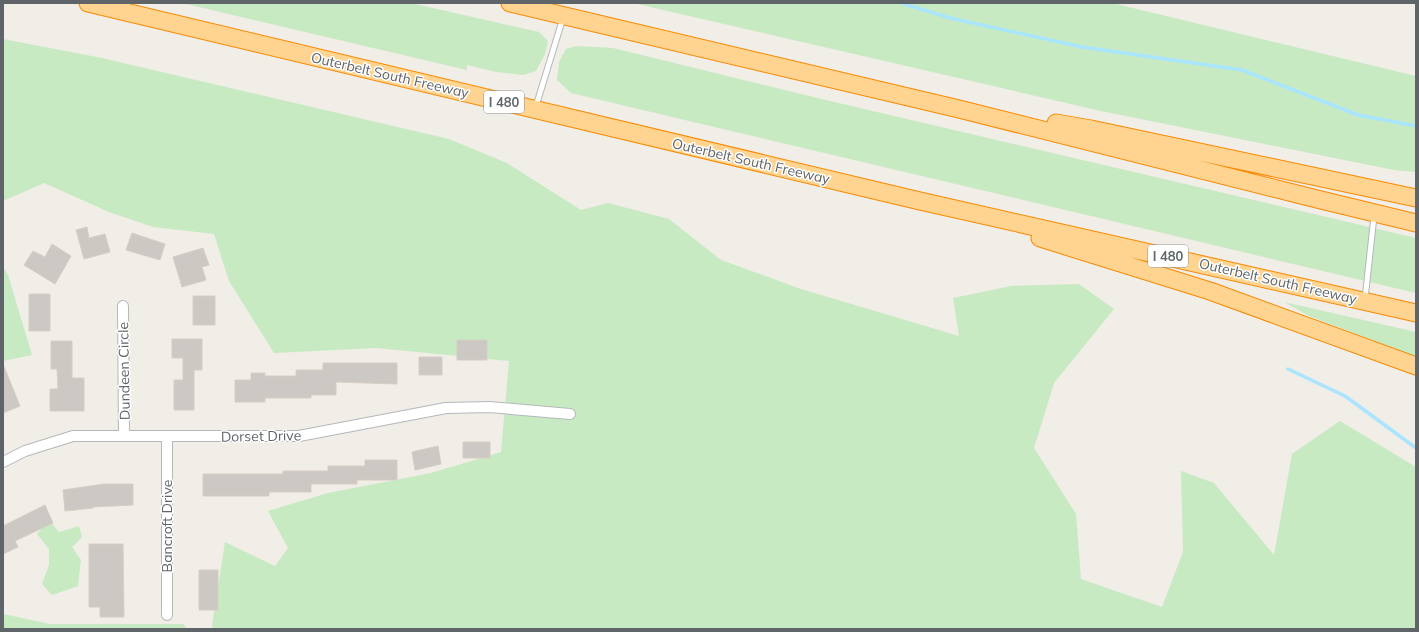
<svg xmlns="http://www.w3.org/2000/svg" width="1419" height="632" viewBox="0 0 1419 632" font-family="Mulish,sans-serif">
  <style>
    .green { fill: #c7eac2 }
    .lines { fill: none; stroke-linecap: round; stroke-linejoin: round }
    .stream { stroke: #a9e5ff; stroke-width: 3.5 }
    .building { fill: #ccc8c3; stroke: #d7cec4 }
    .service-casing { stroke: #b4b8bc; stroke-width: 7 }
    .minor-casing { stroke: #b4b8bc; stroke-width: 12 }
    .motorway-casing { stroke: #f88900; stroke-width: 19 }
    .service { stroke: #fff; stroke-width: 5 }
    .minor { stroke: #fff; stroke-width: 10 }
    .motorway { stroke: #ffd490; stroke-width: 17 }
    .labels { text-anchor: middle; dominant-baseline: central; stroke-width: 3; stroke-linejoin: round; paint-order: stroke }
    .shield { fill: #fff; stroke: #8e9295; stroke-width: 1 }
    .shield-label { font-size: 13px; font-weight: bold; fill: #5e6468 }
    .street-label { font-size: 14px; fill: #5e6468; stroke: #fff }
  </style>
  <rect width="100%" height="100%" fill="#f1ede7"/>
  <path class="green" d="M182,3h229l128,29 9,9 -3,13 -9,17 -13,4 -27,-3 -29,-7v5z
    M633,3h479l304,73v96l-22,-2 -293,-59z
    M3,39l99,19 347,81 58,24 74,47 27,-7 61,16 52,41 80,29 158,47 -6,-38 58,-12 68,-2 35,25 -60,74 -20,65 42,66 5,65 81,28 21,-55 -2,-81 33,12 60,72 18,-101 48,-33 76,46v162h-1202l-2,-3 13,-84 50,24 13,-18 -20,-37 60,-18 103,-20 70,-21 8,-91 -133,-13 -102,5 -45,-72 -15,-47 -61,-7 -44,-15 -65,-29 -41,18z
    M576,46l37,2 217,53 586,137v55l-845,-200 -14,-13 2,-18 7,-13z
    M3,267l5,8 24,80 -29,6z
    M1284,302l132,30v25l-107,-41z
    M49,520l10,12 20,-6 3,11 -10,10 9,13 -3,26 -26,9 -10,-11 7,-19v-16l-12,-15z
    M3,614l47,10h133l4,5h-184z"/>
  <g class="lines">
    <path class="stream" d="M901,3l49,15 132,29 160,23 116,45 58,11
      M1288,369l57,27 71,52"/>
  </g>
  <path class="building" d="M87,227l2,11 16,-4 5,18 -26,7 -8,-29z
    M132,233l33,11 -5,16 -34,-10z
    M52,244l19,12 -16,28 -31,-19 9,-14 12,6z
    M203,248l6,17 -7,2 4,13 -24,7 -9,-30z
    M29,294h21v37h-21z
    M193,296h22v29h-22z
    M172,339h30v31h-8v40h-20v-30h9v-22h-11z
    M457,340h30v20h-30z
    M51,341h21v37h12v33h-34v-22h8l-1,-20h-6z
    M419,357h23v18h-23z
    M323,363h74v21l-61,-2v13h-25v3h-46v4h-30v-22h16v-7h14v3h31v-6h27z
    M3,364l17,42 -17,7z
    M463,442h27v16h-27z
    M438,446l3,18 -26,6 -3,-18z
    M365,460h32v20h-40v4h-46v8h-42v4h-66v-22h80v-3h45v-5h37z
    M104,484h29v21l-40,2v1l-28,3 -2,-21z
    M45,505l8,18 -38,18 3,6 -15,7v-28z
    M89,544h34l1,73h-24v-10h-11z
    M199,570h19v40h-19z"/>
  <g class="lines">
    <g class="service-casing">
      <path id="service" d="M536,106l27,-88
        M1365,299l9,-83"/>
    </g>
    <g class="minor-casing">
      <path id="minor" d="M123,306l1,130
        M167,436v179
        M3,462l22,-11 48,-15h226l147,-28 43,-1 81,7"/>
    </g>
    <g class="motorway-casing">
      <path id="motorway" d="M88,3l832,198 496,112
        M510,3l449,106 362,91 95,23
        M1056,123l35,6 325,69
        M1040,238l170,53 206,75"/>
    </g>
    <use href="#service" class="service"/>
    <use href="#minor" class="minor"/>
    <use href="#motorway" class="motorway"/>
  </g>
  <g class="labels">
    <g class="shield">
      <rect x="484" y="91" width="40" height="22" rx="3"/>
      <rect x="1148" y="245" width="40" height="22" rx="3"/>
    </g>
    <g class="shield-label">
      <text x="504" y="102">I 480</text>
      <text x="1168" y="256">I 480</text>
    </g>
    <g class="street-label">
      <text transform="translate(390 75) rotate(13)">Outerbelt South Freeway</text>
      <text transform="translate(751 161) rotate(13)">Outerbelt South Freeway</text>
      <text transform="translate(1278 281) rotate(13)">Outerbelt South Freeway</text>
      <text transform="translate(124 371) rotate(-91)">Dundeen Circle</text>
      <text transform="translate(261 436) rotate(-1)">Dorset Drive</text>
      <text transform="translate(167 526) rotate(-90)">Bancroft Drive</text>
    </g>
  </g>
  <rect width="1419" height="632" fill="none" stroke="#5e6468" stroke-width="8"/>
</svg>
